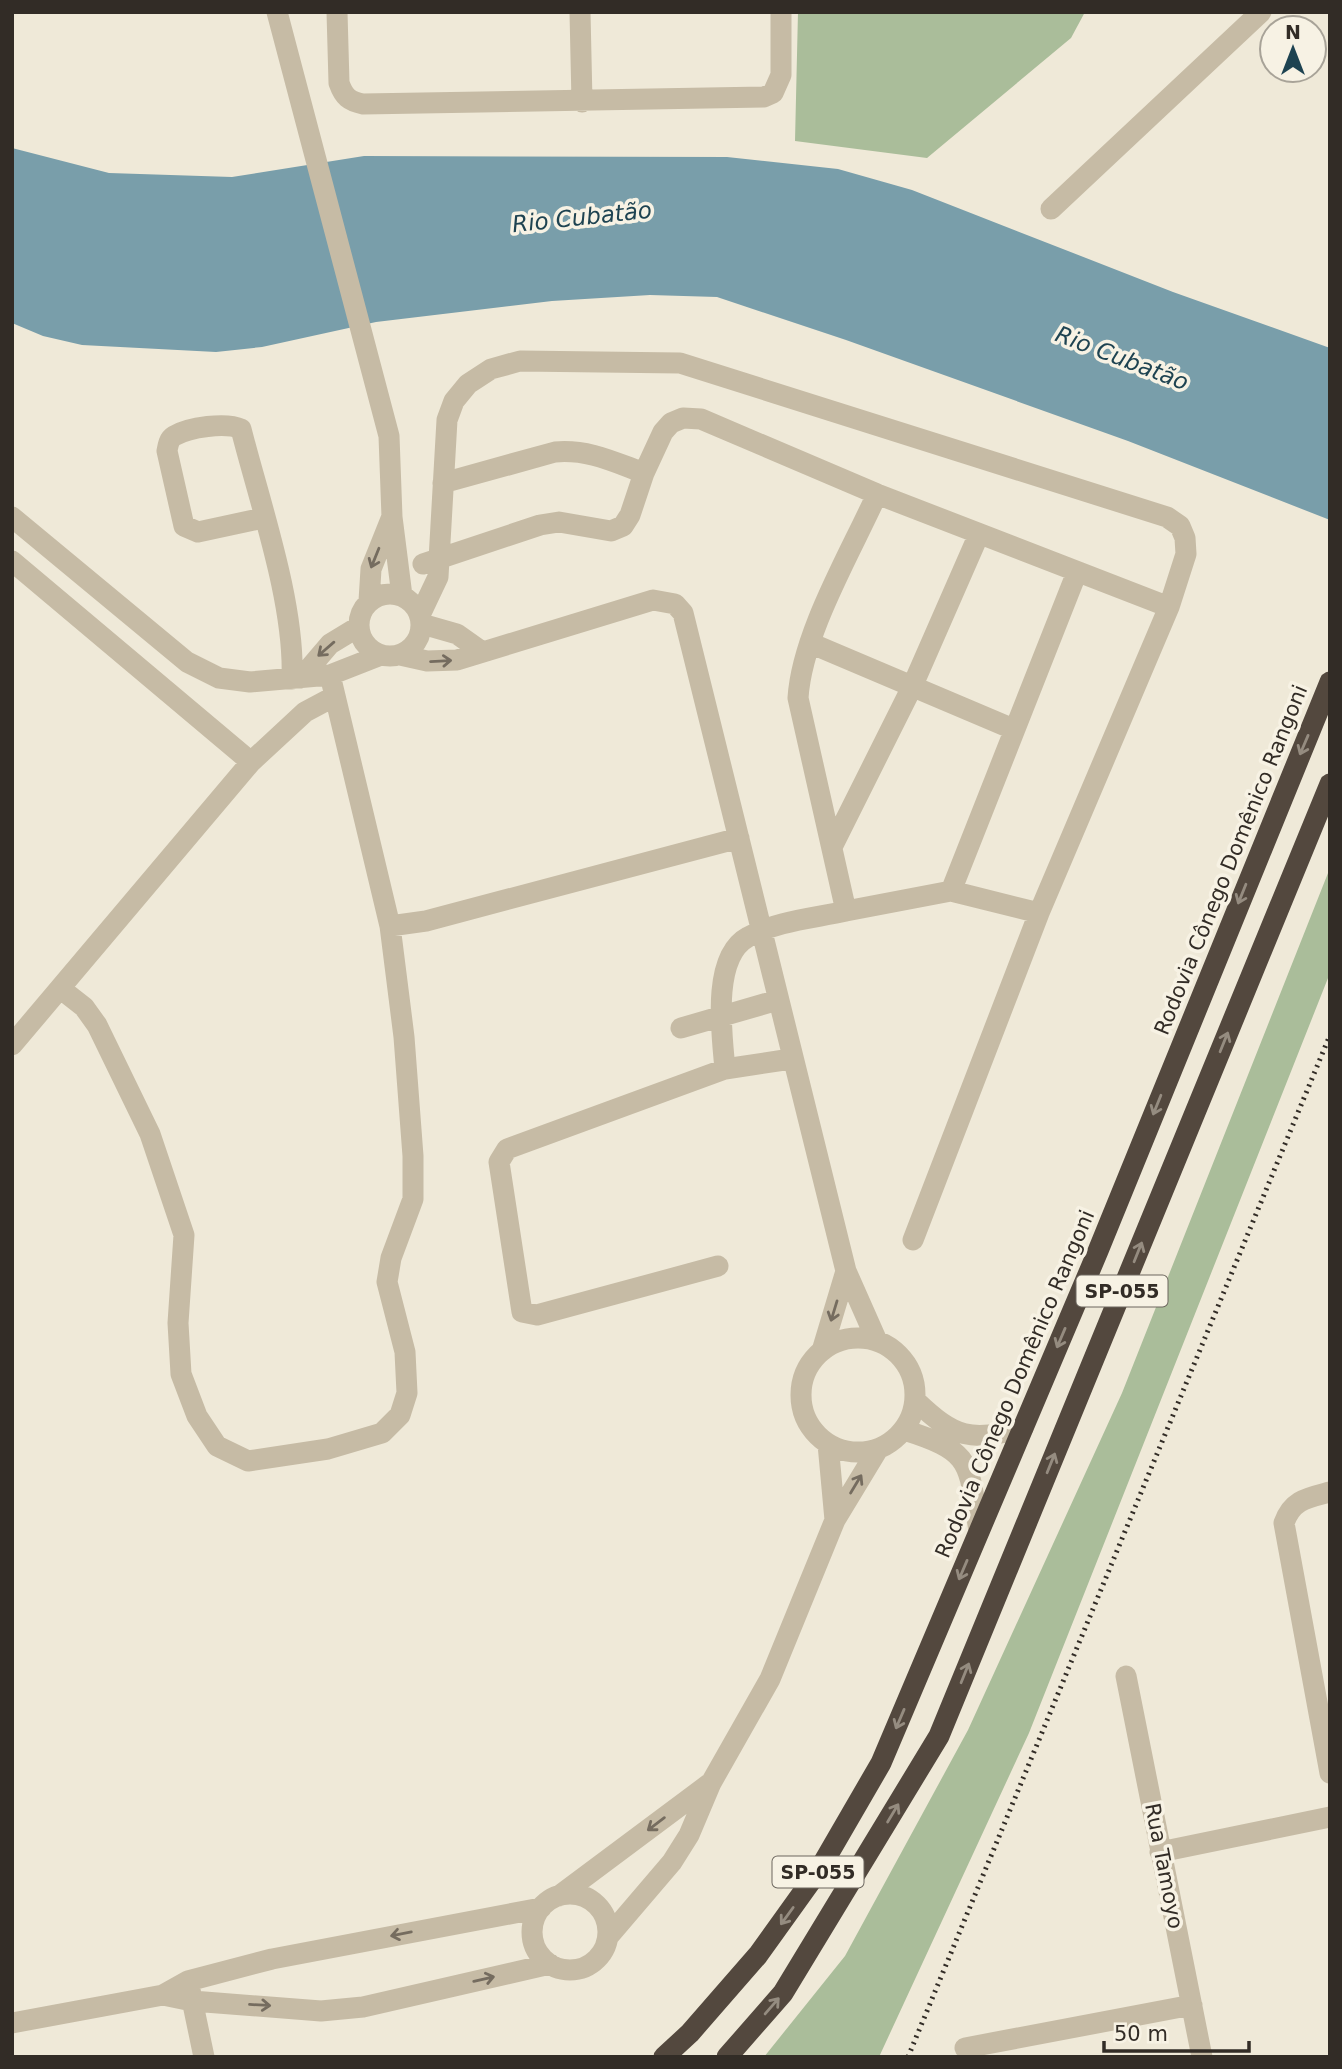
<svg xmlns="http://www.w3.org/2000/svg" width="1342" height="2069" viewBox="0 0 1342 2069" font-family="'DejaVu Sans',sans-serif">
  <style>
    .green { fill: #aabd9a }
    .water { fill: #799eaa }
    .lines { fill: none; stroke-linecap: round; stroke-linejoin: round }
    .minor { stroke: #c6bba5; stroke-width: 21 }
    .highway { stroke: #53483e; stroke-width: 21 }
    .rail { stroke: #322c26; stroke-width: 5; stroke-dasharray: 2 5; stroke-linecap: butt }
    .oneway { stroke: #756c5f }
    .oneway2 { stroke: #958c80 }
    .labels { text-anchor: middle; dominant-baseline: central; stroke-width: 7; stroke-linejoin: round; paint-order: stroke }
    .shield { fill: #f7f2e4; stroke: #6d675f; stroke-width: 2 }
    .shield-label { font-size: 19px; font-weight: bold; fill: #322c26 }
    .street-label { font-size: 21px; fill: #322c26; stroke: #f7f2e4 }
    .water-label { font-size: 23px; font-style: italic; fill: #1e4351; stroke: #f7f2e4 }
  </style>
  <rect width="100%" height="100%" fill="#efe9d8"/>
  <path class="green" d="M798,12h287l-14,26 -144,120 -132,-17z
    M1330,868v105l-301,760 -150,324h-115l81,-101 123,-226 154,-337z"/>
  <path class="water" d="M12,148l97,25 123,4 132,-21 363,1 111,12 74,21 261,102 157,56v172l-202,-79 -282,-101 -129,-43 -67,-2 -98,6 -176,21 -114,25 -46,5 -134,-7 -39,-9 -31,-13z"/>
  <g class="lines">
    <path class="minor" d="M277,12l112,424 3,81 10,79
      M337,12l2,71c5,14 10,18 24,21l401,-7 9,-4 8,-18v-63
      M580,12l2,90
      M1051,209l210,-197
      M443,483l112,-31c33,-3 59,10 89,21
      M877,494l292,113
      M12,517l175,145 32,16 31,4 80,-7 51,-20
      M263,518l-65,14 -14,-6 -17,-75c1,-6 2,-12 7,-15 15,-9 52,-14 67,-7 19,75 54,174 51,250
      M12,561l239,201
      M423,564l117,-39 19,-3 52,9 12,-5 7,-11 14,-42 19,-41 8,-9 12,-5 18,1 176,75c-27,60 -75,140 -79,204l48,213c-31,7 -70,10 -98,26 -37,20 -26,98 -23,132
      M359 625a31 31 0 1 1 62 0a31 31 0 1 1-62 0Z
      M369,601l2,-32 20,-50
      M420,615l18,-38 9,-157 7,-19 14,-17 23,-15 29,-8 160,2 487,154 13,9 5,12 1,16 -17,53 -130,306 -88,-22 -105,20
      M422,624l35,10 24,17
      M810,643l203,86
      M400,655l27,6 30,-1 196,-60 22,4 8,9 163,658 31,70
      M330,675l60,251 36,-5 313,-83
      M301,678l29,-34 28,-17
      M832,847l80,-160 67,-153
      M951,891l126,-319
      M61,989l23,18 13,18 53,109 34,101 -6,88 3,51 16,42 20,30 31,15 80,-12 54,-16 18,-18 7,-22 -2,-41 -18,-70 4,-24 22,-59v-43l-9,-119 -14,-111
      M681,1028l97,-28
      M12,1045l239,-283 54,-50 30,-16
      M913,1240l126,-327
      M718,1266l-181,49 -15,-3 -23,-150 8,-13 218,-80 66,-10
      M801 1395a57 57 0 1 1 114 0a57 57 0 1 1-114 0Z
      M822,1351l24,-80
      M916,1401c39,37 54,41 107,27
      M904,1430c70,22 64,32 75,101
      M828,1444l7,76
      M1330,1492c-23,6 -38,8 -46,31l46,250
      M1126,1676l76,381
      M1160,1852l170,-35
      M532 1932a38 38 0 1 1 76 0a38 38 0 1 1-76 0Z
      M559,1896l150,-112
      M608,1937l64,-75 17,-27 22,-52 59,-104 65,-159 43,-71
      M190,1990l14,67
      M163,1995l29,6 129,10 42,-4 187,-43
      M12,2023l151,-28 25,-14 84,-22 269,-51
      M965,2048l227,-43"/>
    <path class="highway" d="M664,2057l26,-24 68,-78 61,-85 62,-107 217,-512 232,-569
      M727,2057l56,-64 156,-257 391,-952"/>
    <path class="rail" d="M908,2057l422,-1022"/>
  </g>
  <defs><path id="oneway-shaft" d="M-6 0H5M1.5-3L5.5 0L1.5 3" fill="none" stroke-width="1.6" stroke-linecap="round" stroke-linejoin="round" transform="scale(1.75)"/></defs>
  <g class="oneway">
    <use href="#oneway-shaft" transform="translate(375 558) rotate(112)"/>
    <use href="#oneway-shaft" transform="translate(326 649) rotate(139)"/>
    <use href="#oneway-shaft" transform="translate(441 661) rotate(-3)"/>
    <use href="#oneway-shaft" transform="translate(834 1311) rotate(107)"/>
    <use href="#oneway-shaft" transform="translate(856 1484) rotate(-59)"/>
    <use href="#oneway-shaft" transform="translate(656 1824) rotate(143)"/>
    <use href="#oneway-shaft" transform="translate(401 1934) rotate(169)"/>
    <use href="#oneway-shaft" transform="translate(484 1979) rotate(-13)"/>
    <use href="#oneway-shaft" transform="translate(260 2005) rotate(3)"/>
  </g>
  <g class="oneway2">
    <use href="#oneway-shaft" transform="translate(1304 745) rotate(113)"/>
    <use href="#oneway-shaft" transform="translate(1242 894) rotate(112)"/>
    <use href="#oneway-shaft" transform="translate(1224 1042) rotate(-68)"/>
    <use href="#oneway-shaft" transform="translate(1157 1105) rotate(112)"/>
    <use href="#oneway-shaft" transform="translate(1138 1252) rotate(-68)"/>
    <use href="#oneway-shaft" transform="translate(1061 1338) rotate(113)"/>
    <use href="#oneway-shaft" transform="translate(1051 1463) rotate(-68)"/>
    <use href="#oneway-shaft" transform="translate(963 1570) rotate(113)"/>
    <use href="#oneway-shaft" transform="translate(965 1673) rotate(-68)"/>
    <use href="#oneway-shaft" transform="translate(900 1719) rotate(113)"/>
    <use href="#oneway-shaft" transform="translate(893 1813) rotate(-59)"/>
    <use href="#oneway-shaft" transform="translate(787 1916) rotate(126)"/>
    <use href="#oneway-shaft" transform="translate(772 2006) rotate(-49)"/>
  </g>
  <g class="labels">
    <g class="shield">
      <rect x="1076.5" y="1275.5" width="91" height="31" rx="5"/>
      <rect x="772.5" y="1856.5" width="91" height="31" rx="5"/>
    </g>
    <g class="shield-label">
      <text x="1122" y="1291">SP-055</text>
      <text x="818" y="1872">SP-055</text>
    </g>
    <g class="street-label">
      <text transform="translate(1231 860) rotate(-68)">Rodovia Cônego Domênico Rangoni</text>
      <text transform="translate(1015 1384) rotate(-67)">Rodovia Cônego Domênico Rangoni</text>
      <text transform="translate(1164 1866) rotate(79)">Rua Tamoyo</text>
    </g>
    <g class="water-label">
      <text transform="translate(582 217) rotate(-6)">Rio Cubatão</text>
      <text transform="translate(1122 358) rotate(21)">Rio Cubatão</text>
    </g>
  </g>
  <rect width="1342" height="2069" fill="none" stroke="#322c26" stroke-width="28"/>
  <g transform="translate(1293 49)"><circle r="33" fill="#f7f2e4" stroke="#a8a398" stroke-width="2"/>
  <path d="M0-5L12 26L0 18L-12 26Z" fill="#1e4351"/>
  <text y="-10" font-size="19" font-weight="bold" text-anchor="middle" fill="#322c26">N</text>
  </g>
  <path d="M1104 2041v10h145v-10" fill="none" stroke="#322c26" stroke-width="3.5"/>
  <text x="1114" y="2041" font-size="21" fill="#322c26" stroke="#f7f2e4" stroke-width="5" paint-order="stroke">50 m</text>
</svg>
